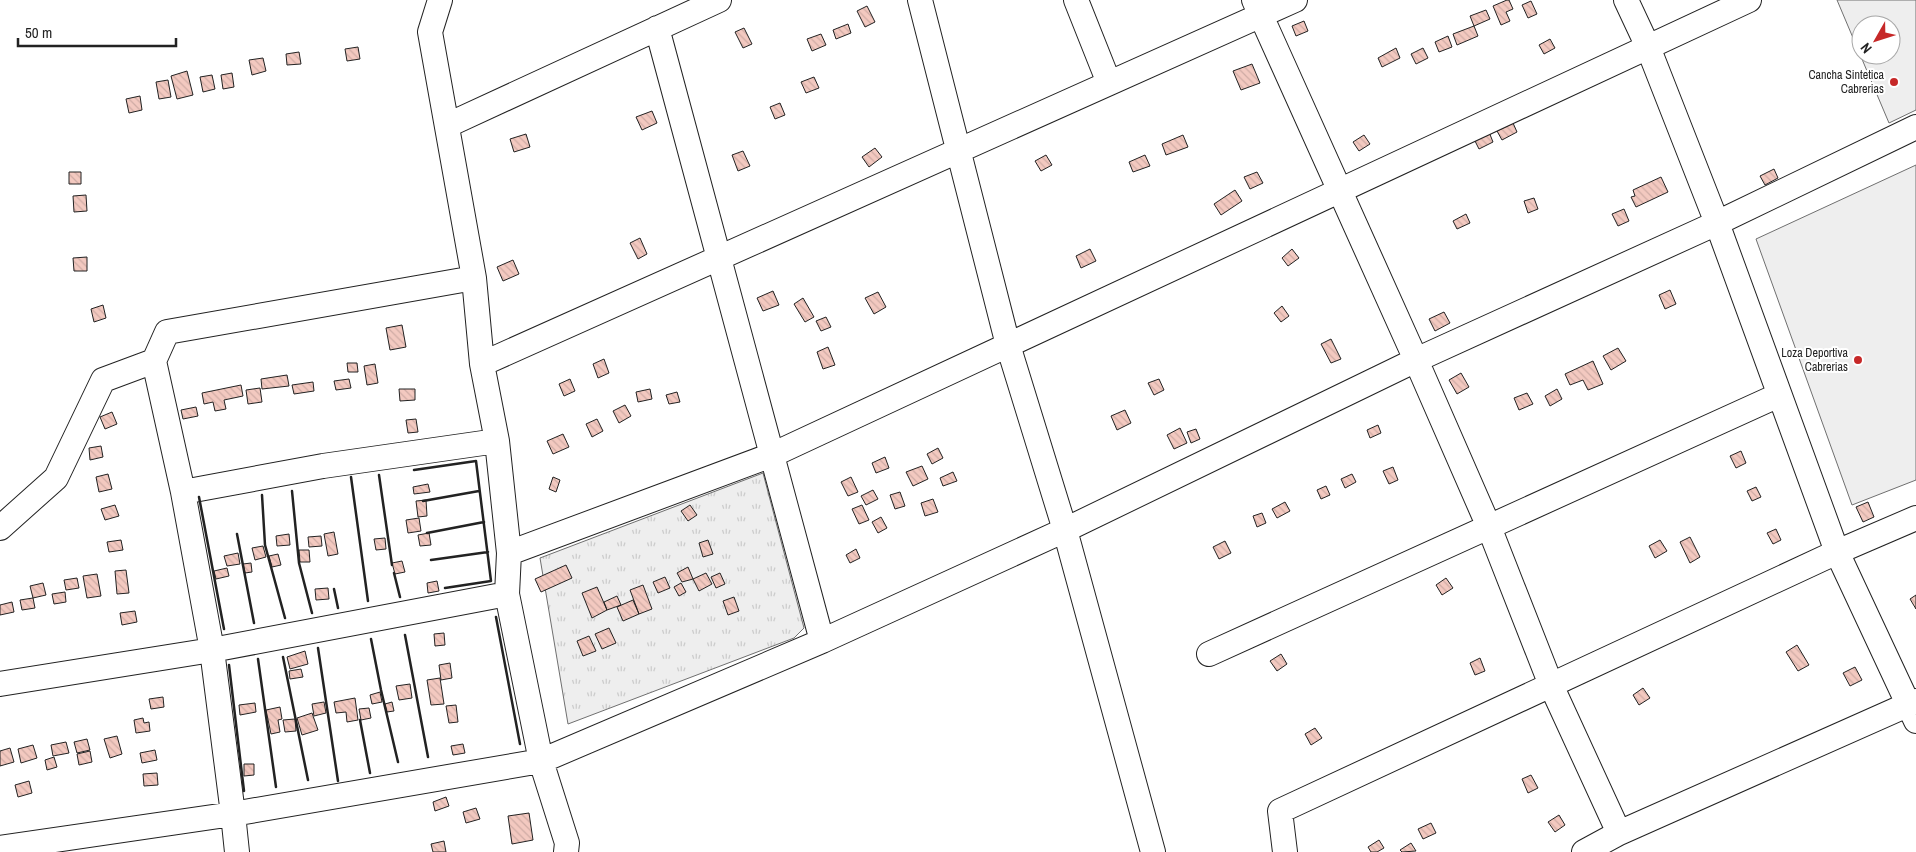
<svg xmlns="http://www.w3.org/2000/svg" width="1916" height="852" viewBox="0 0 1916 852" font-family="'Archivo Narrow',sans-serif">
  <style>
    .grass { fill: url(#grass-tufts); stroke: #6f6f6f }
    .pitch { fill: #eee; stroke: #6f6f6f; fill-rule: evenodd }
    .building { fill: url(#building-back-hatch); stroke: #222 }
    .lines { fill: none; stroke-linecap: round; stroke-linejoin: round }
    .minor-casing { stroke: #222; stroke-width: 26 }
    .minor { stroke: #fff; stroke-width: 24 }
    .wall { stroke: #222; stroke-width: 2.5 }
    .poi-dot { fill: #c62828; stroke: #fff; stroke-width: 2 }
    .labels { text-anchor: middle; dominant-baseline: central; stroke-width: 4; stroke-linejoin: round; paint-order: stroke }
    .poi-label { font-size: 12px; fill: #222; stroke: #fff; text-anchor: end }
  </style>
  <defs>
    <pattern id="grass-tufts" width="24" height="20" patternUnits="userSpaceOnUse" patternTransform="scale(1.25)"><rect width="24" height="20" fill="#eee"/><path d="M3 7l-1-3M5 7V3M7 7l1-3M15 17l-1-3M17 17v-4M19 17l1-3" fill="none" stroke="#ccc"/></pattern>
    <pattern id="building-back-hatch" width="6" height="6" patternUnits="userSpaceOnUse" patternTransform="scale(1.25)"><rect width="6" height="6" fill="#f3c9c0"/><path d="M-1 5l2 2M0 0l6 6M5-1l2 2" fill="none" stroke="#d0aca5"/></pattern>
  </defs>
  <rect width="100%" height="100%" fill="#fff"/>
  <path class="grass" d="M763,473l41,155 -10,10 -226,86 -28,-166z"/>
  <path class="pitch" d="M1837,0h79v110l-27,13zM1861,25h30v30h-30z
    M1916,165v315l-64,25 -96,-266z"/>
  <path class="building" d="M1507,0h2l4,9 -7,3 4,9 -9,4 -8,-19z
    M1531,1l6,13 -9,4 -6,-13z
    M867,6l8,16 -10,5 -8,-16z
    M1486,10l4,9 -16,7 -4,-10z
    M1304,21l4,10 -12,5 -4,-10z
    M848,24l3,9 -15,6 -3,-9z
    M1474,26l4,10 -21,9 -4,-11z
    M744,28l8,16 -9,4 -8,-16z
    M821,34l5,11 -14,6 -5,-12z
    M1448,36l4,11 -13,5 -4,-10z
    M1550,39l5,9 -11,6 -5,-9z
    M358,47l2,12 -13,2 -2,-12z
    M1396,48l4,10 -18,9 -4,-9z
    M1423,48l5,10 -12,6 -5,-10z
    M299,52l2,12 -14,1 -1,-11z
    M263,58l3,13 -14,4 -3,-15z
    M1252,64l8,19 -19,7 -8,-19z
    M187,71l6,24 -16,4 -6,-23z
    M232,73l2,14 -11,2 -2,-14z
    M212,75l3,14 -12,3 -3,-15z
    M814,77l5,11 -13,5 -5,-11z
    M168,80l3,17 -12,2 -3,-17z
    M140,96l2,14 -13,3 -3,-14z
    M780,103l5,12 -10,4 -5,-12z
    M652,111l5,12 -15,7 -6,-13z
    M1513,123l4,9 -15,8 -5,-9z
    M1489,132l4,10 -14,7 -5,-10z
    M526,134l4,13 -16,5 -4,-13z
    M1183,135l5,12 -22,8 -4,-11z
    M1364,135l6,9 -11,7 -6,-9z
    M875,148l7,9 -13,10 -7,-10z
    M743,151l7,15 -12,5 -6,-16z
    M1046,155l6,10 -11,6 -6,-10z
    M1145,155l5,11 -17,6 -4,-10z
    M1774,169l4,9 -13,7 -5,-9z
    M69,172h12v12h-12z
    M1257,172l6,11 -13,6 -6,-12z
    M1661,177l7,15 -32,15 -5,-10 4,-1 -2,-6z
    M1235,190l7,11 -21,14 -7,-11z
    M86,195l1,16 -13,1 -1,-16z
    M1534,198l4,11 -10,4 -4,-12z
    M1624,209l5,12 -11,5 -6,-12z
    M1466,214l4,9 -13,6 -4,-8z
    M640,238l7,16 -9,5 -8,-16z
    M1090,249l6,12 -15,7 -5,-12z
    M1292,249l7,9 -11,8 -6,-8z
    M87,257v14h-13l-1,-13z
    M513,260l6,14 -16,7 -6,-14z
    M1670,290l6,14 -11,5 -6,-14z
    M773,291l6,14 -16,6 -6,-13z
    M878,292l8,15 -12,7 -9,-16z
    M803,298l11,19 -9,5 -11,-18z
    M103,305l3,13 -12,4 -3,-13z
    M1282,306l7,10 -8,6 -7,-9z
    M1444,312l6,11 -15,8 -6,-12z
    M826,317l5,10 -10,4 -5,-10z
    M402,325l4,22 -16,3 -4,-22z
    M1331,339l10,20 -10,4 -10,-19z
    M828,347l7,18 -12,4 -6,-17z
    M1618,348l8,13 -15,9 -8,-14z
    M604,359l5,14 -11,5 -5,-14z
    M1593,361l10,23 -15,6 -5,-10 -13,5 -5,-11z
    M347,363h10l1,9h-10z
    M375,364l3,19 -11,2 -3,-19z
    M1461,373l8,14 -12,7 -8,-14z
    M287,375l2,11 -27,3 -1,-10z
    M349,379l2,9 -15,2 -2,-9z
    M570,379l5,12 -11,5 -5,-12z
    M1159,379l5,11 -10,5 -6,-12z
    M313,382l1,9 -20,3 -2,-9z
    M241,385l2,11 -19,4 2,9 -11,2 -2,-9 -9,2 -2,-11z
    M260,388l2,14 -14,2 -2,-14z
    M399,389h16v11l-15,1z
    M650,389l2,10 -14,3 -2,-10z
    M1557,389l5,10 -12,7 -5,-10z
    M677,392l3,10 -11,2 -3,-9z
    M1527,393l6,11 -14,6 -5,-12z
    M625,405l6,11 -12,7 -6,-12z
    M196,407l2,9 -15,3 -2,-9z
    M1125,410l6,13 -14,7 -6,-14z
    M112,412l5,12 -12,5 -5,-12z
    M416,419l2,13 -10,1 -2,-13z
    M597,419l6,12 -11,6 -6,-13z
    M1378,425l3,8 -11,5 -3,-8z
    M1180,428l7,15 -13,6 -7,-14z
    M1196,429l4,10 -9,4 -4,-11z
    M563,434l6,13 -16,7 -6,-13z
    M101,446l2,11 -13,3 -1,-12z
    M938,448l5,10 -11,6 -5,-10z
    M1741,451l5,12 -10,5 -6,-12z
    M885,457l4,11 -13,5 -4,-10z
    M922,466l6,13 -15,7 -7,-14z
    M1393,467l5,13 -9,4 -6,-13z
    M953,472l4,9 -14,5 -3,-8z
    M108,474l4,15 -13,3 -3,-15z
    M1352,474l4,8 -11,6 -4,-9z
    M553,477l7,3 -4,12 -7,-3z
    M851,477l7,15 -10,4 -7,-14z
    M428,484l2,8 -16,2 -1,-7z
    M1326,486l4,9 -9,4 -4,-9z
    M1756,487l5,10 -9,4 -5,-10z
    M873,490l5,9 -12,6 -5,-9z
    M900,492l5,14 -10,3 -5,-14z
    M933,499l5,13 -13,4 -4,-13z
    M426,500l1,16 -9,1 -2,-16z
    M1285,502l5,9 -13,7 -5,-9z
    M1868,502l6,15 -11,5 -7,-15z
    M115,505l4,11 -14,4 -4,-11z
    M690,505l7,10 -9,6 -7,-10z
    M862,505l7,15 -10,4 -7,-15z
    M1262,513l4,10 -9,4 -4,-11z
    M881,517l6,11 -9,5 -6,-11z
    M419,518l2,13 -13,2 -2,-13z
    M1776,529l5,11 -8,4 -6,-11z
    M334,532l4,22 -10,2 -4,-22z
    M429,533l2,12 -11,1 -2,-11z
    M289,534l1,11 -13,1 -1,-10z
    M321,536l1,10 -13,1 -1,-10z
    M1690,537l10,20 -10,6 -10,-21z
    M385,538l1,11 -10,1 -2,-11z
    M121,540l2,10 -14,2 -2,-10z
    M708,540l5,14 -10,3 -4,-14z
    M1660,540l7,11 -12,7 -6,-12z
    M1225,541l6,12 -12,6 -6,-12z
    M263,546l3,11 -11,3 -3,-12z
    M856,549l4,9 -10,5 -4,-8z
    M299,550h10l1,12h-10z
    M238,553l2,11 -13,2 -3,-10z
    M278,554l3,11 -9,2 -3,-11z
    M402,561l3,11 -10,2 -3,-11z
    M251,563l1,9 -7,1 -2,-9z
    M566,565l6,13 -31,14 -6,-13z
    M688,567l5,12 -11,3 -5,-9z
    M227,568l2,8 -13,3 -2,-8z
    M126,570l3,23 -12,1 -2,-23z
    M706,573l6,11 -13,7 -6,-12z
    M720,573l5,11 -9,4 -5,-11z
    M97,574l4,22 -14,2 -4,-22z
    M665,577l5,11 -12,5 -5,-11z
    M77,578l2,10 -13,2 -2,-10z
    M1446,578l7,10 -11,7 -6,-10z
    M437,581l2,10 -11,2 -1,-10z
    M43,583l3,12 -13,3 -3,-12z
    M681,583l5,9 -7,4 -5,-9z
    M643,585l9,24 -13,5 -9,-24z
    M597,587l10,23 -15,8 -10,-25z
    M328,588l1,11 -13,1 -1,-11z
    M65,592l1,10 -12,2 -2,-10z
    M1916,595v14l-6,-10z
    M617,596l4,9 -14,5 -3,-8z
    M734,597l5,14 -11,4 -5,-14z
    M33,598l2,10 -13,2 -2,-10z
    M633,600l6,14 -16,7 -6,-14z
    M12,602l2,10 -14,3v-10z
    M135,611l2,11 -15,3 -2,-12z
    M609,628l7,15 -14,6 -7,-15z
    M444,633l1,12 -10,1 -1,-12z
    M589,636l7,15 -13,5 -6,-15z
    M1797,645l12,20 -11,6 -12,-19z
    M305,651l3,13 -18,5 -3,-12z
    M1281,654l6,10 -10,7 -7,-10z
    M1480,658l5,13 -10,4 -5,-12z
    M450,663l2,15 -11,2 -2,-15z
    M1855,667l7,13 -12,6 -7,-13z
    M301,669l2,8 -13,2 -1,-8z
    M440,678l4,26 -13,1 -4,-25z
    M410,684l2,14 -13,2 -3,-14z
    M1643,688l7,10 -11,7 -6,-10z
    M380,692l2,10 -10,2 -2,-9z
    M163,697l1,10 -13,2 -2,-10z
    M355,698l3,22 -11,2 -1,-10 -10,1 -2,-11z
    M324,702l2,11 -12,3 -2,-12z
    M392,702l2,9 -7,1 -2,-8z
    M255,703l1,9 -16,3 -1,-10z
    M456,705l2,17 -9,1 -3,-17z
    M280,707l2,12 -4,1 2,12 -9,2 -5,-24z
    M369,708l2,10 -10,2 -2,-11z
    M312,713l6,17 -16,5 -5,-17z
    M143,718l1,5 5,-1 1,9 -14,2 -2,-13z
    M295,719l1,12 -11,1 -2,-12z
    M1315,728l7,10 -11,7 -6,-11z
    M117,736l5,18 -12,4 -6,-19z
    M87,739l3,11 -13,3 -3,-11z
    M66,742l3,11 -16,3 -2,-11z
    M463,744l2,9 -12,2 -2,-9z
    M33,745l4,13 -16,5 -3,-14z
    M10,748l4,14 -14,4v-15z
    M155,750l2,10 -15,3 -2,-10z
    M90,751l2,11 -13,3 -2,-11z
    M54,757l3,10 -10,3 -2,-10z
    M244,764h10v11l-10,1z
    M157,773l1,12 -14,1 -1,-12z
    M1531,775l7,13 -10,5 -6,-14z
    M29,781l3,12 -14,4 -3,-12z
    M446,797l3,9 -14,5 -2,-9z
    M476,808l4,11 -14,4 -3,-11z
    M529,813l4,27 -21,4 -4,-28z
    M1559,815l6,10 -10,7 -7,-10z
    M1431,823l5,10 -13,6 -5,-10z
    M1379,840l5,8 -7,4h-6l-3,-5z
    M444,841l2,11h-13l-2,-8z
    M1411,843l5,8 -14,1 -2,-2z"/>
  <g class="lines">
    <g class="minor-casing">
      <path id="minor" d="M440,0l-10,32 44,246 8,86 15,77 12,112 -2,41 34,167 26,82 -1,9
        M920,0l88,345 57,185 88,322
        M1076,0l33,83
        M1254,0l162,360 73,167 62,158 68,148
        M1626,0l22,47 69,176 120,329 79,169
        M657,28l165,613
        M448,125l271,-125
        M482,364l813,-364
        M183,492l140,-26 174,-25
        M0,528l56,-50 47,-98 51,-19
        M509,553l263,-98 977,-455
        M1209,654l570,-259
        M0,684l212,-34 295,-56
        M0,848l233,-34 308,-53 281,-120 243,-111 351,-170 301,-137 199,-96
        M237,852l-4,-38 -21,-164 -29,-158 -29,-131 13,-29 307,-54
        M1285,852l-5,-41 557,-259 79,-34
        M1584,852l35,-19 297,-132"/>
    </g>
    <use href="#minor" class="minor"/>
    <path class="wall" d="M414,470l62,-9 15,120 -46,7
      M379,475l13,90
      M351,477l17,124
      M292,491l7,72 13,50
      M262,495l3,50 20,73
      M199,497l25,132
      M423,501l56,-10
      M427,533l57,-11
      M237,534l17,89
      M431,560l57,-8
      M394,573l6,24
      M334,589l4,19
      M496,617l24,127
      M405,635l23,122
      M371,639l10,51 17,72
      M318,648l20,133
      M283,657l25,123
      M258,659l18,128
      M229,665l15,126
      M360,720l10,53"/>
  </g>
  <g class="poi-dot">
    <circle cx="1894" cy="82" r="5"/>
    <circle cx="1858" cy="360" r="5"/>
  </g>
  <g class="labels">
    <g class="poi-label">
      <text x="1884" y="75">Cancha Sintetica<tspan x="1884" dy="14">Cabrerias</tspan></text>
      <text x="1848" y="353">Loza Deportiva<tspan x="1848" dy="14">Cabrerias</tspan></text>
    </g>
  </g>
  <g transform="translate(1876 40) rotate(231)"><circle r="24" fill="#ffffff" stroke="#a7a7a7"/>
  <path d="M0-4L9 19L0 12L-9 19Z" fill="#c62828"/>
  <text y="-8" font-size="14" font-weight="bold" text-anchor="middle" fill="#222222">N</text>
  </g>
  <path d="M18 38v8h158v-8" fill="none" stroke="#222222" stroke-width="2.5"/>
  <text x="25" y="38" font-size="15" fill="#222222" stroke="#ffffff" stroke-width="4" paint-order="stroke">50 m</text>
</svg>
